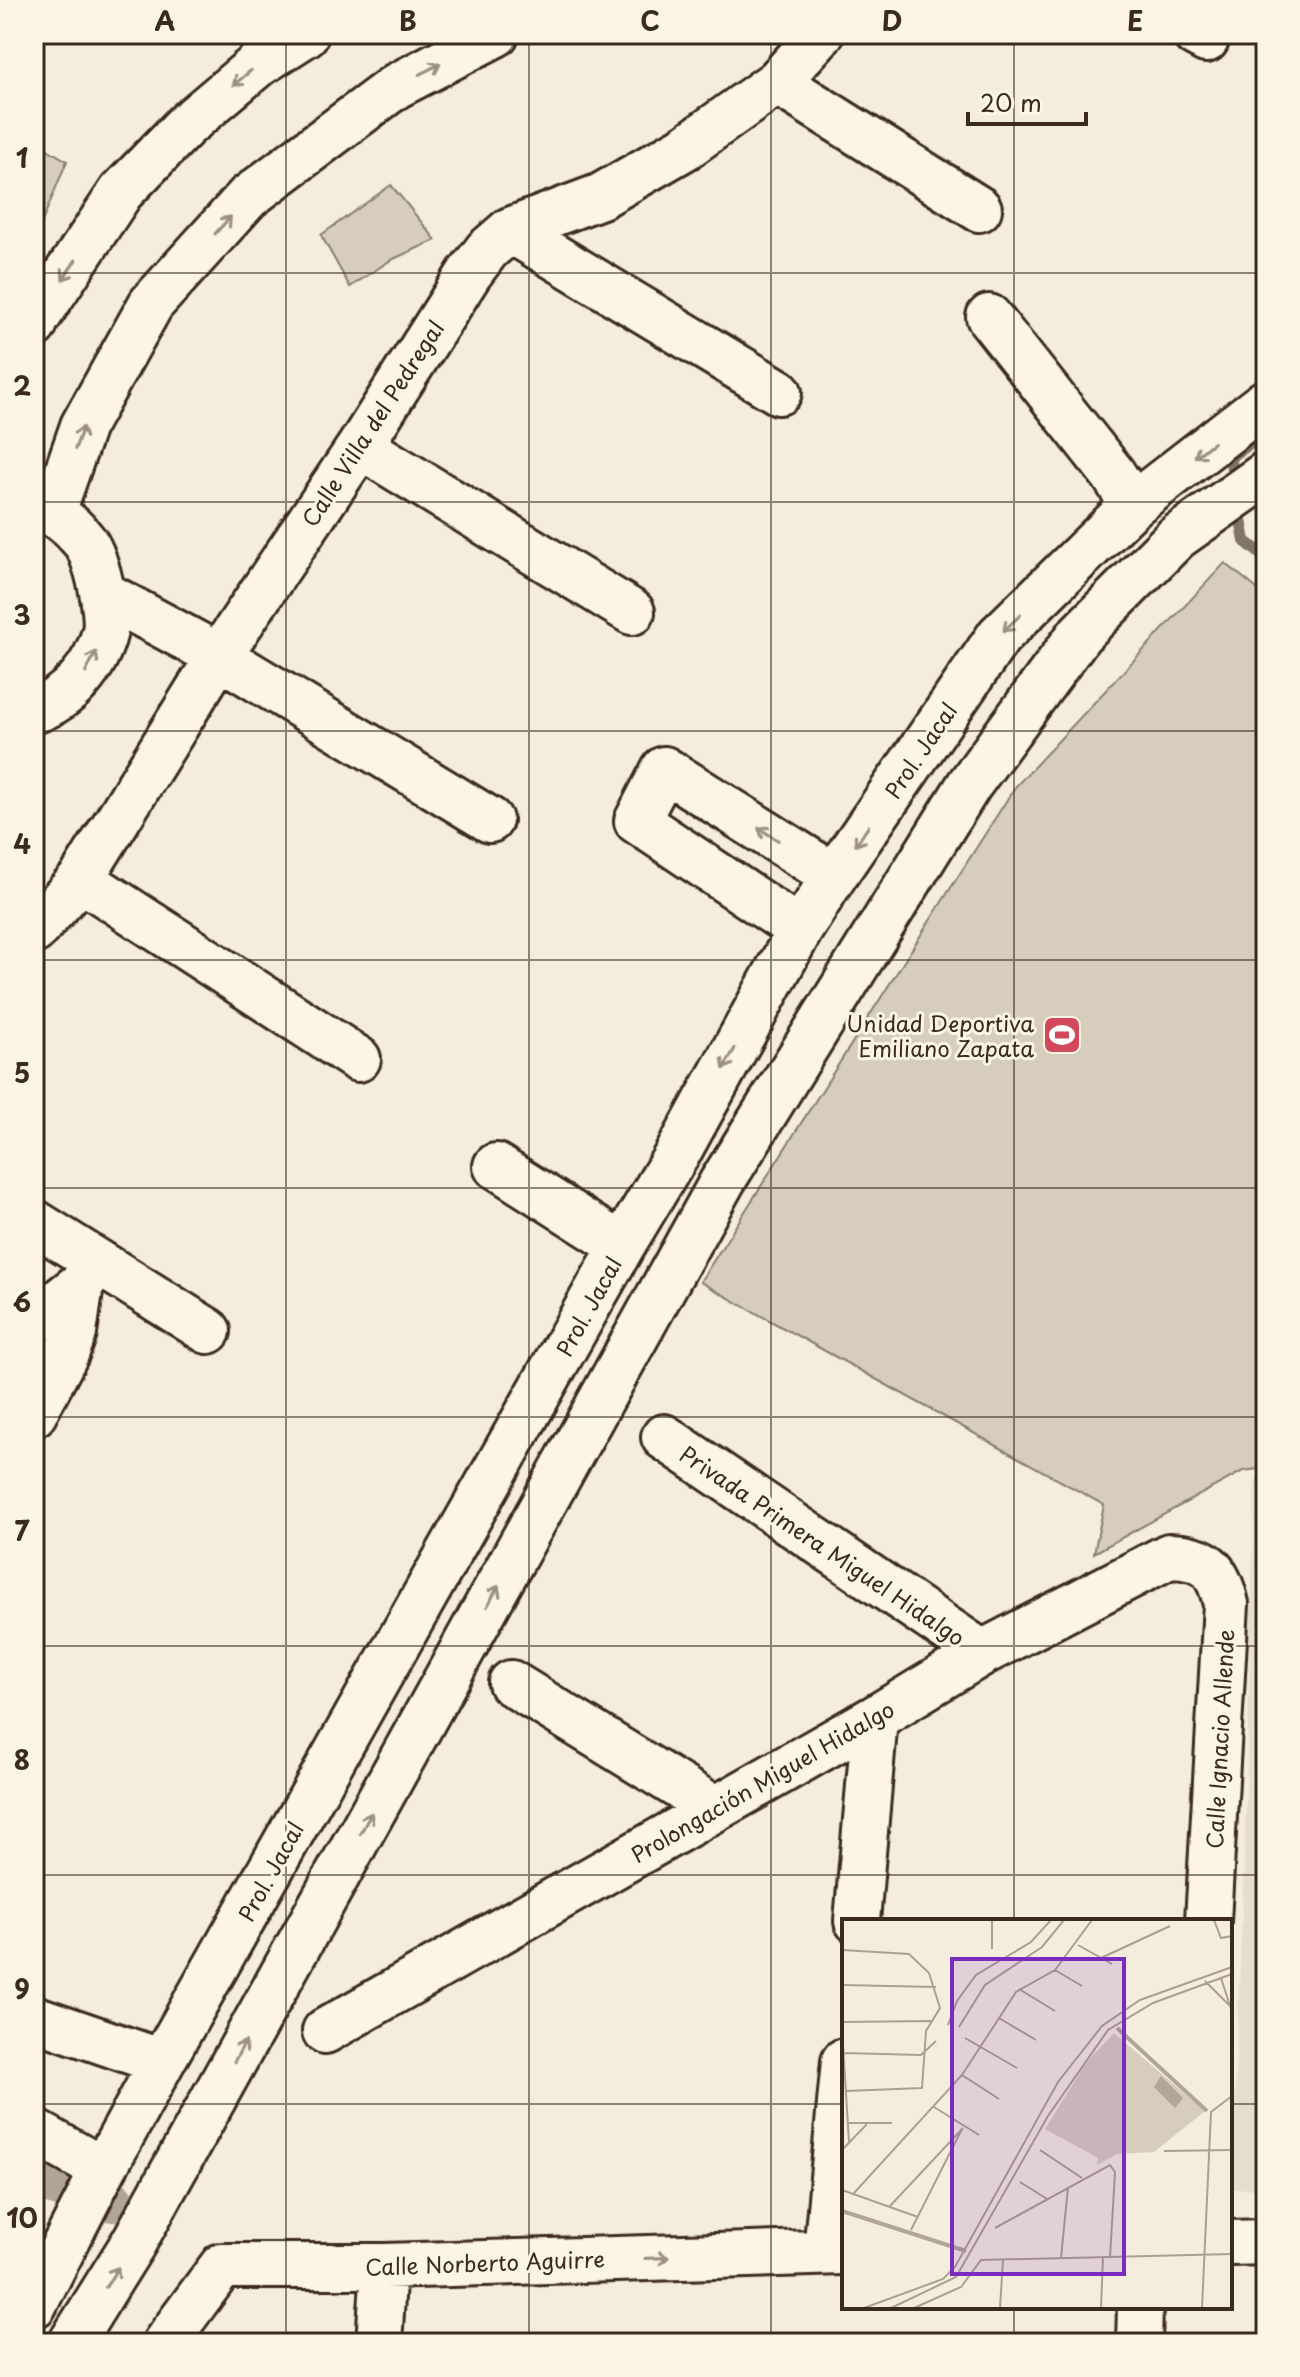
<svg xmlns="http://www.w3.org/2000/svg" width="1300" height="2377" viewBox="0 0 1300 2377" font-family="'Playpen Sans',sans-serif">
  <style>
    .built { fill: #e5ddce }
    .green { fill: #d6cdbd; stroke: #887c6e; stroke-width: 2 }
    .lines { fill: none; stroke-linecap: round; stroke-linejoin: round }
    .stream { stroke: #817466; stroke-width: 12 }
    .canal { stroke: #b0a596; stroke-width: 42 }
    .minor-casing { stroke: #3b2a1e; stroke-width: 50 }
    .minor { stroke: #fcf5e5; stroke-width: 44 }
    .oneway { stroke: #9c9082 }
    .grid { fill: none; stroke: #3b2a1e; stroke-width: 2; stroke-opacity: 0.55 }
    .labels { text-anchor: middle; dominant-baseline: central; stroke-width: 6; stroke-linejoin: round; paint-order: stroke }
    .street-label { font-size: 22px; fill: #3b2a1e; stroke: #fcf5e5 }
    .poi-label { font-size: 22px; fill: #3b2a1e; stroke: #fcf5e5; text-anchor: end }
    .inset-river { fill: none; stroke: #b0a596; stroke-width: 4 }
    .inset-road { fill: none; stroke: #aa9f91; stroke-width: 2 }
    .view { fill: #7b2cbf; fill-opacity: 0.15; stroke: #7b2cbf; stroke-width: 4 }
    .inset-edge { fill: none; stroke: #3b2a1e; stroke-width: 4 }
    .neatline { fill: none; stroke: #3b2a1e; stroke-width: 3 }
    .grid-label { font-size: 26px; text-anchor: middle; font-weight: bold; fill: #3b2a1e }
  </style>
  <rect width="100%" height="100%" fill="#f4eddd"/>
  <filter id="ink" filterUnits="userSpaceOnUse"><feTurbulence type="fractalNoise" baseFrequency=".0125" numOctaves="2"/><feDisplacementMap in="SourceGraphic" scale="16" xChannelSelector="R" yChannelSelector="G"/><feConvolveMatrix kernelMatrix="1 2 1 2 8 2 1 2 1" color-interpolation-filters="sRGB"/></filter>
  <g filter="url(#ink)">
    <path class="built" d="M1255,1479h11v709l-35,1 14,-352z"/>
    <path class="green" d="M34,141l33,20 -30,73 -3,-3z
      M391,185l45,55 -45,20 -41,27 -29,-52z
      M1225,563l41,33v872l-23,3 -149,82 10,-48 -404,-223 315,-495z"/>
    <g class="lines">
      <path class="stream" d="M1235,486l-5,-29 36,-24
        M1238,504l7,37 21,17"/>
      <path class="canal" d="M34,2179l79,22"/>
      <g class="minor-casing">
        <path id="minor" d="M1195,34l11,6
          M777,82l202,127
          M510,230l269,162
          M989,317l124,157 20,31
          M34,325l3,-7 84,-126 64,-66 71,-60 50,-32
          M360,446l272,166
          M34,505c19,7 37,19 50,36 12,13 25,72 21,90 -9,37 -36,67 -71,80
          M53,512l30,-86 68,-122 97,-107 148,-111 100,-52
          M104,594l115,62 271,164
          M81,879l277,180
          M800,930l-163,-109 27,-52 170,107
          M34,931l47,-52 138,-223 141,-210 109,-172 18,-24 23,-20 91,-34 85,-49 91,-65 44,-48
          M496,1166l126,80
          M34,1222l174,109
          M34,1321l47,-37 9,-11
          M34,1414l32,-60 8,-21 7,-49
          M664,1437l318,216
          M511,1683l203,125
          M857,1921l18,-203
          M34,2018l128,44
          M325,2031l550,-313 107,-65 187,-97c37,1 49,12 57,48l-18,317
          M34,2131l69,39
          M1230,2243l36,-1
          M826,2252l18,-191
          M34,2305l69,-135 59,-108 460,-816 57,-95 121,-221 34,-54 165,-240 134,-131 133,-103
          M71,2343l63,-101 588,-1060 247,-397 111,-151 97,-97 89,-63
          M165,2343l57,-77h162l460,-14
          M379,2343l5,-77
          M1139,2343l1,-36"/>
      </g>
      <use href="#minor" class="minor"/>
    </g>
    <defs><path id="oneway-shaft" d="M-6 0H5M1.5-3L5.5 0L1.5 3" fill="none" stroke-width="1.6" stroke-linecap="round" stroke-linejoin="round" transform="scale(2)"/></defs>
    <g class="oneway">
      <use href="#oneway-shaft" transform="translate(430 69) rotate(-27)"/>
      <use href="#oneway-shaft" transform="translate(242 78) rotate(140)"/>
      <use href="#oneway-shaft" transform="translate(223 225) rotate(-48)"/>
      <use href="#oneway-shaft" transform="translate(69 270) rotate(124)"/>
      <use href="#oneway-shaft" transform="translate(79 438) rotate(-70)"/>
      <use href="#oneway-shaft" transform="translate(1204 450) rotate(142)"/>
      <use href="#oneway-shaft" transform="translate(1012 623) rotate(136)"/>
      <use href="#oneway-shaft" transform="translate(91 662) rotate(-64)"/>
      <use href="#oneway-shaft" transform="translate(768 834) rotate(-148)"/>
      <use href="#oneway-shaft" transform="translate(862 836) rotate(124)"/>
      <use href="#oneway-shaft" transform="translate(729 1059) rotate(119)"/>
      <use href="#oneway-shaft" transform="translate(493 1596) rotate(-61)"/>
      <use href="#oneway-shaft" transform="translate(366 1823) rotate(-61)"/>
      <use href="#oneway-shaft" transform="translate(240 2051) rotate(-61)"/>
      <use href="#oneway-shaft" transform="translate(657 2258) rotate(-2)"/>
      <use href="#oneway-shaft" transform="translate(112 2277) rotate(-58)"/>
    </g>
  </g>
  <path class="grid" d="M286,34v2309M529,34v2309M771,34v2309M1014,34v1887M34,273h1232M34,502h1232M34,731h1232M34,960h1232M34,1188h1232M34,1417h1232M34,1646h1232M34,1875h1232M34,2104h810M1230,2104h36M1014,2307v36"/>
  <defs>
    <g id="stadium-square" transform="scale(2)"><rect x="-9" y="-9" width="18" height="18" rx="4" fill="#d1495b" stroke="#fcf5e5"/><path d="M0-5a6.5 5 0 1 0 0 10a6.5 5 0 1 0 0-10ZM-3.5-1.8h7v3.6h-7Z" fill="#fff"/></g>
  </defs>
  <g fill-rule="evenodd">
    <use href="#stadium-square" x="1062" y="1035"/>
  </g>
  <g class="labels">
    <g class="street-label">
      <text transform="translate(372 423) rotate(-57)">Calle Villa del Pedregal</text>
      <text transform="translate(920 750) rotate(-56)">Prol. Jacal</text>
      <text transform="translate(588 1306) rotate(-61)">Prol. Jacal</text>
      <text transform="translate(823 1545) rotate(34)">Privada Primera Miguel Hidalgo</text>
      <text transform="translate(1219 1739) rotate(-87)">Calle Ignacio Allende</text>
      <text transform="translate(762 1781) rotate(-30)">Prolongación Miguel Hidalgo</text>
      <text transform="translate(270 1871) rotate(-61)">Prol. Jacal</text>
      <text transform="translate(485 2262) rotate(-2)">Calle Norberto Aguirre</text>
    </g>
    <g class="poi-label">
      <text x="1034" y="1022">Unidad Deportiva<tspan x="1034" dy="25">Emiliano Zapata</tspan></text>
    </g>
  </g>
  <g transform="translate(842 1919)">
    <rect width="390" height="390" fill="#f4eddd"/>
    <path d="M272,114l91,78 -51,41 -37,2 -20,11 1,-7 -53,-29 41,-66z" fill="#d6cdbd"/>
    <path d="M319,157l22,22 -8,10 -21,-21z" fill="#b0a596"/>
    <path class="inset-river" d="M275,109l90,83M0,292l124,40"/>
    <path class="inset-road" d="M150,1v29M372,1l7,18 11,-2M236,26l34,19M0,31l67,4 20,19 11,35 -14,23 -4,57 -76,3M259,39l69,-32M213,51l27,16M379,59l11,34M363,62l24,24M0,66l94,2M177,70l36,22M157,99l37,22M0,103l89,-1M106,106l9,-24 19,-26 55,-33 20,-22M117,108l26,-42 57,-38 22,-27M0,109l7,114M123,119l52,30M2,134l77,2 15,-14M120,156l37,24M92,188l45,28M6,204h44M0,231l25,-26M198,231l42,28M322,232l68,-1M178,263l27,17M0,271l76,27M12,274l108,-118 54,-83 39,-22 37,-50M48,287l73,-78M153,309l115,-63 5,7 -5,85M69,311l51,-101M219,339l7,-71M22,389l79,-29 12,-12 103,-185 44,-56 38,-26 92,-33M49,389l65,-31 92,-161 60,-86 45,-27 79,-29M72,389l47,-21 20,-27 251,-6M158,389l3,-48M259,389l2,-51M360,389l9,-196 21,-16"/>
    <path class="view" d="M110,40h172v315h-172z"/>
    <rect width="390" height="390" class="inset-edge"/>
  </g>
  <rect width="1300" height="2377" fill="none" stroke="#fcf5e5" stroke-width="88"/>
  <path d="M968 112v12h118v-12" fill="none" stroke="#3b2a1e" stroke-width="4"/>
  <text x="980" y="112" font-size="24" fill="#3b2a1e" stroke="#fcf5e5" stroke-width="6" paint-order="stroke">20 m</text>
  <rect x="44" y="44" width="1212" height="2289" class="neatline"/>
  <g class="grid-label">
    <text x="165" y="31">A</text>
    <text x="408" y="31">B</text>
    <text x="650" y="31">C</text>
    <text x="892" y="31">D</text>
    <text x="1135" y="31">E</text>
    <text x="22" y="168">1</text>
    <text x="22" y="396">2</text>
    <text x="22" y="625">3</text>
    <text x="22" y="854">4</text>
    <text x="22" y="1083">5</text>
    <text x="22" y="1312">6</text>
    <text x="22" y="1541">7</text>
    <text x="22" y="1770">8</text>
    <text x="22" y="1999">9</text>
    <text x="22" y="2228">10</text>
  </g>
</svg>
